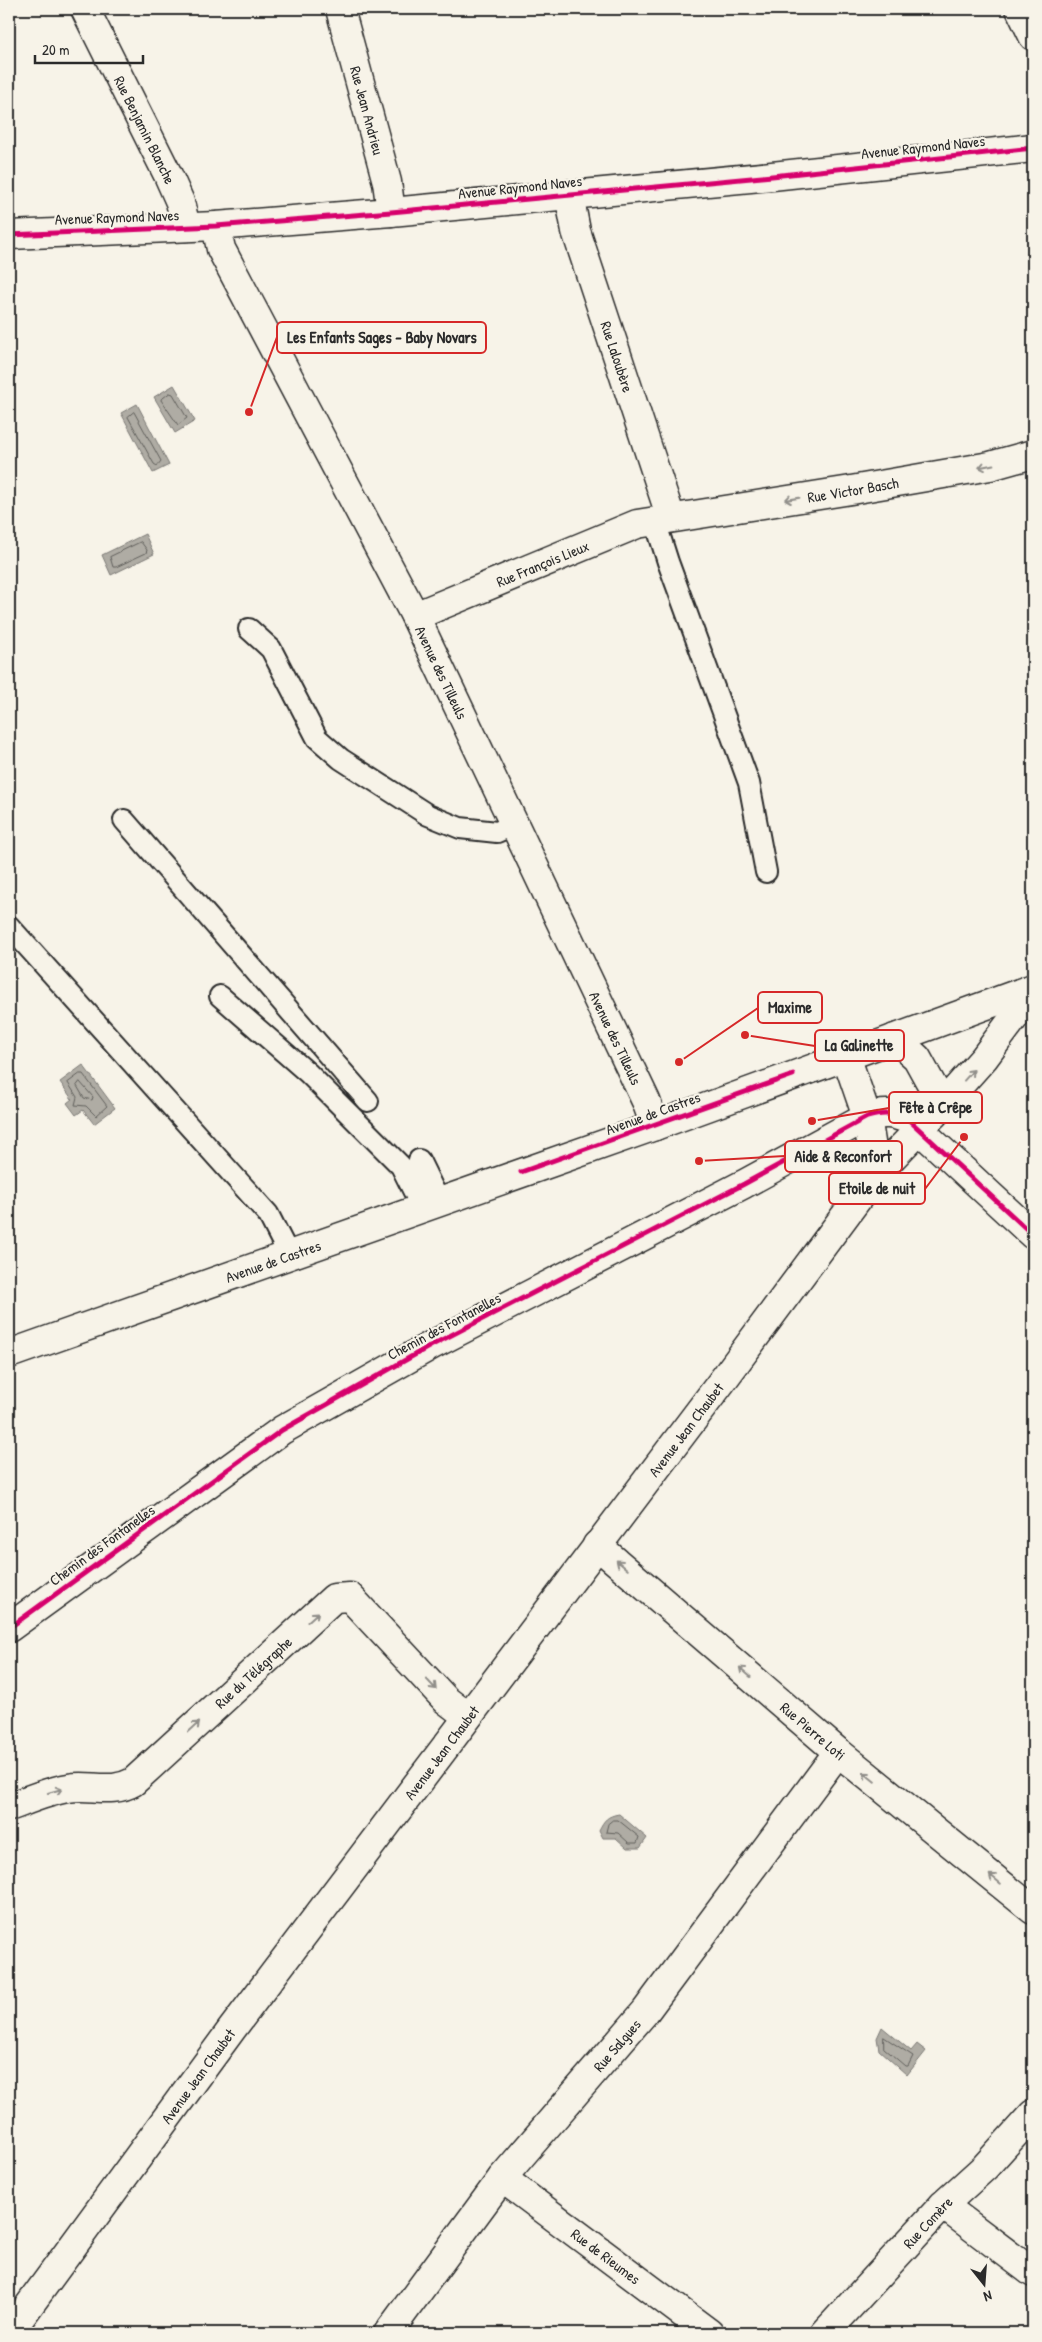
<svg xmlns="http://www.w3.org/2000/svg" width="1042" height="2342" viewBox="0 0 1042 2342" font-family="'Patrick Hand',sans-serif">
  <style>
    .water { fill: #afaca4; stroke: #7a7874 }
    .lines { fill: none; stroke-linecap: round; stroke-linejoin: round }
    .shore { stroke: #605f5b; stroke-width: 1 }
    .lane-casing { stroke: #2b2b2b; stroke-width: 24 }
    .street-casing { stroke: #2b2b2b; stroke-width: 31 }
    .secondary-casing { stroke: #2b2b2b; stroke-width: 31 }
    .primary-casing { stroke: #2b2b2b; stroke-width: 31 }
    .lane { stroke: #f7f3e8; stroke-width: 20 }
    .street { stroke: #f7f3e8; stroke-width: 28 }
    .secondary { stroke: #f7f3e8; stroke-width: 28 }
    .primary { stroke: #f7f3e8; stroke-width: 28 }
    .cycleway-casing { stroke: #f7f3e8; stroke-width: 8 }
    .cycleway { stroke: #d6006c; stroke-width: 5 }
    .oneway { stroke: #918f8a }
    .labels { text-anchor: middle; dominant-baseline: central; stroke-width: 4.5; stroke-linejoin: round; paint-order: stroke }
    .street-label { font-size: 15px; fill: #2b2b2b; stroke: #f7f3e8 }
    .leader { fill: none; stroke: #d62828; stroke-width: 2 }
    .callout-dot { fill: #d62828; stroke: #f7f3e8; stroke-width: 2 }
    .callout { fill: #f7f3e8; stroke: #d62828; stroke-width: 2 }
    .callout-label { font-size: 16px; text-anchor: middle; font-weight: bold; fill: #2b2b2b }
  </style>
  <rect width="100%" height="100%" fill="#f7f3e8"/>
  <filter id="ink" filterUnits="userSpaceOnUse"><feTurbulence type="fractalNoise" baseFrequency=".02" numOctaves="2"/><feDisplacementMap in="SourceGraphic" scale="10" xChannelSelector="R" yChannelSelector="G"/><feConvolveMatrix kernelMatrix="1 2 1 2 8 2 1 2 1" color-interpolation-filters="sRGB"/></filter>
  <g filter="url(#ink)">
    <path class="water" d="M174,385l21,36 -20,12 -21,-36z
      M137,404l32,61 -16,8 -32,-60z
      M145,534l9,20 -43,21 -9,-20z
      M83,1065l32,43 -21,16 -11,-14 -7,5 -9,-12 5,-4 -12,-17z
      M619,1814l28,24 -7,10h-13l-11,-10h-13l-4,-8c5,-10 8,-14 20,-16z
      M882,2027l29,24 6,-7 9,7 -19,24 -28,-25 -2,-12z"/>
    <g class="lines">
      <path class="shore" d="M170,393l3,1 14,24 -9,7 -17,-25z
        M134,412l27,49 -4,5 -3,-2 -26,-47z
        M141,542l6,8 -1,3 -30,14h-3l-3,-10z
        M80,1074h3l24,32 -11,10 -10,-10 -11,-1 2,-8 -9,-14z
        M80,1082l13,15 -1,3 -8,-2 -7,-12z
        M613,1820h5l21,17 -2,6h-8l-11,-10 -12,-1 2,-8z
        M884,2037l29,19 -5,10h-3l-21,-18z"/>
      <g class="lane-casing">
        <path id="lane" d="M655,521l13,41 81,221 17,89
          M249,629l22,20 46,89 24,21 87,56 32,13 37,4 16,-7
          M124,820l244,281
          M9,926l259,288 21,41
          M220,996l88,77 93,93 21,42
          M419,1160l20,41"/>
      </g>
      <g class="street-casing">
        <g id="street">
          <path id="s1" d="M85,9l83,166 12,27 6,25"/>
          <path id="s2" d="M340,9l47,173 4,30"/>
          <path d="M1020,9l13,27"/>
          <path id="s3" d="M569,194l7,37 95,287"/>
          <path id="s4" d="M216,226l5,23 194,367 231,485 9,25"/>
          <path d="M9,235l207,-9 175,-14 381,-36 261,-28"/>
          <path id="s5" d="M415,616l222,-92 214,-34 139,-24 43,-12"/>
          <path id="s6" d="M597,1545l241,207 195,158"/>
          <path d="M9,1628l273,-198 150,-85 312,-161 123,-67c17,-5 27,-4 42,3l124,115"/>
          <path id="s7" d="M9,1807c19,-7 39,-16 59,-19 22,-4 44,6 65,-6l201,-184 16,-1 96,103 21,16"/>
          <path id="s8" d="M502,2178l207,155"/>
          <path d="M943,2205l90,68"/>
          <path id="s9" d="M388,2333l114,-155 143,-166 193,-260"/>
          <path id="s10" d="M825,2333l118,-128 42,-38 48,-53"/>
        </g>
      </g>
      <g class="secondary-casing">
        <g id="secondary">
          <path d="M895,1038l22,20 16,29 1,27"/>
          <path d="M846,1056l21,61 9,57"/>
          <path id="s11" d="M9,2333l223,-304 494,-653 150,-202 58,-60 50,-56 49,-66"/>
        </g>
      </g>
      <g class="primary-casing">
        <g id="primary">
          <path id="s12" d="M9,1354l646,-228 378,-138"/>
        </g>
      </g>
      <use href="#lane" class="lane"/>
      <use href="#street" class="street"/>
      <use href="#secondary" class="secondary"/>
      <use href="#primary" class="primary"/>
      <g class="cycleway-casing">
        <path id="cycleway" d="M9,235l207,-9 175,-14 381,-36 261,-28
          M521,1172l272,-97
          M9,1628l273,-198 150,-85 312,-161 123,-67c17,-5 27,-4 42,3l124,115"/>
      </g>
      <use href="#cycleway" class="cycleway"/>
    </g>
    <defs><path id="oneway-shaft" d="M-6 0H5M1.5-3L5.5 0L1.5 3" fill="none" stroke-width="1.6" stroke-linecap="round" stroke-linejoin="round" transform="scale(1.25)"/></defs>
    <g class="oneway">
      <use href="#oneway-shaft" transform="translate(986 466) rotate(169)"/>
      <use href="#oneway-shaft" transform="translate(792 499) rotate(171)"/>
      <use href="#oneway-shaft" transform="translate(969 1075) rotate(-48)"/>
      <use href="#oneway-shaft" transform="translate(622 1565) rotate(-140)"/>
      <use href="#oneway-shaft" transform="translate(313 1617) rotate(-42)"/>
      <use href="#oneway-shaft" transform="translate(745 1672) rotate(-139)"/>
      <use href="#oneway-shaft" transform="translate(431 1684) rotate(47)"/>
      <use href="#oneway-shaft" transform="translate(194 1727) rotate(-42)"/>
      <use href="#oneway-shaft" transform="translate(869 1777) rotate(-141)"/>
      <use href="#oneway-shaft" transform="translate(55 1791) rotate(-16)"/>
      <use href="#oneway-shaft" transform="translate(995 1879) rotate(-141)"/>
    </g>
  </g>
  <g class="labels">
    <g class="street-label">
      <text stroke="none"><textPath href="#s2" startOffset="105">Rue Jean Andrieu</textPath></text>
      <text stroke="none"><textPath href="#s1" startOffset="135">Rue Benjamin Blanche</textPath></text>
      <text transform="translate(923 147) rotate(-6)">Avenue Raymond Naves</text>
      <text transform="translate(520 187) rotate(-6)">Avenue Raymond Naves</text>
      <text transform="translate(117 217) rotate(-2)">Avenue Raymond Naves</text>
      <text stroke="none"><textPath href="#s3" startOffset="170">Rue Laloubère</textPath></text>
      <text stroke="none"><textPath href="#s5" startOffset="459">Rue Victor Basch</textPath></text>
      <text stroke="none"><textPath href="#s5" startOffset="138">Rue François Lieux</textPath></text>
      <text stroke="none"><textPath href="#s4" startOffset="501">Avenue des Tilleuls</textPath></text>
      <text stroke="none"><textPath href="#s4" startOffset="906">Avenue des Tilleuls</textPath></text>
      <text transform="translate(653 1113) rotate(-20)">Avenue de Castres</text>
      <text stroke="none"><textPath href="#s12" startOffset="280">Avenue de Castres</textPath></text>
      <text transform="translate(444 1326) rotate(-28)">Chemin des Fontanelles</text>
      <text stroke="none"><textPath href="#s11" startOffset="1129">Avenue Jean Chaubet</textPath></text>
      <text transform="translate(102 1545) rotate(-36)">Chemin des Fontanelles</text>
      <text stroke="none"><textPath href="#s7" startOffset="291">Rue du Télégraphe</textPath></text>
      <text stroke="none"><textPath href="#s6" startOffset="285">Rue Pierre Loti</textPath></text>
      <text stroke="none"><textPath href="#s11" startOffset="724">Avenue Jean Chaubet</textPath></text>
      <text stroke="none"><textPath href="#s9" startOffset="368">Rue Salgues</textPath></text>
      <text stroke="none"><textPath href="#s11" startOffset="319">Avenue Jean Chaubet</textPath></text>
      <text stroke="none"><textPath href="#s10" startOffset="151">Rue Comère</textPath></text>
      <text stroke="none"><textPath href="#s8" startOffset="130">Rue de Rieumes</textPath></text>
    </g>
  </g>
  <path class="leader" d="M249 412L277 337M679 1062L758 1008M745 1035L815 1046M812 1121L889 1108M699 1161L785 1156M964 1137L925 1189"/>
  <g class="callout-dot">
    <circle cx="249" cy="412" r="5"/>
    <circle cx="679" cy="1062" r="5"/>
    <circle cx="745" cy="1035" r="5"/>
    <circle cx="812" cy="1121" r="5"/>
    <circle cx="699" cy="1161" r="5"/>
    <circle cx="964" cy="1137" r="5"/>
  </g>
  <g class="callout">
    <rect x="277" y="322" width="209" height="31" rx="5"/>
    <rect x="758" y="992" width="64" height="31" rx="5"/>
    <rect x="815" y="1030" width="89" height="31" rx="5"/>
    <rect x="889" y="1092" width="93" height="31" rx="5"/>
    <rect x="785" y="1141" width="117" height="31" rx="5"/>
    <rect x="829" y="1173" width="96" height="31" rx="5"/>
  </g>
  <g class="callout-label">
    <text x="382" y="343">Les Enfants Sages - Baby Novars</text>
    <text x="790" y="1013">Maxime</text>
    <text x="859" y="1051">La Galinette</text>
    <text x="936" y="1113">Fête à Crêpe</text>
    <text x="843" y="1162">Aide &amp; Reconfort</text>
    <text x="877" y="1194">Etoile de nuit</text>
  </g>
  <rect width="1042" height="2342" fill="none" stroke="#f7f3e8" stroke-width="30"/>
  <rect x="15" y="15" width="1012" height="2312" fill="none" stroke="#2b2b2b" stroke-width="2" filter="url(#ink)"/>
  <g transform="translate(984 2284) rotate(163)" stroke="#f7f3e8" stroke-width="4" paint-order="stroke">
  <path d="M0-4L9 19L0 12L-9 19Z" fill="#2b2b2b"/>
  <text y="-8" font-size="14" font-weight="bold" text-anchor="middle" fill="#2b2b2b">N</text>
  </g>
  <path d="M35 55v8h108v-8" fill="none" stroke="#2b2b2b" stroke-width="2.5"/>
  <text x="42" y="55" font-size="15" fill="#2b2b2b" stroke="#f7f3e8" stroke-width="4" paint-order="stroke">20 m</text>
</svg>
